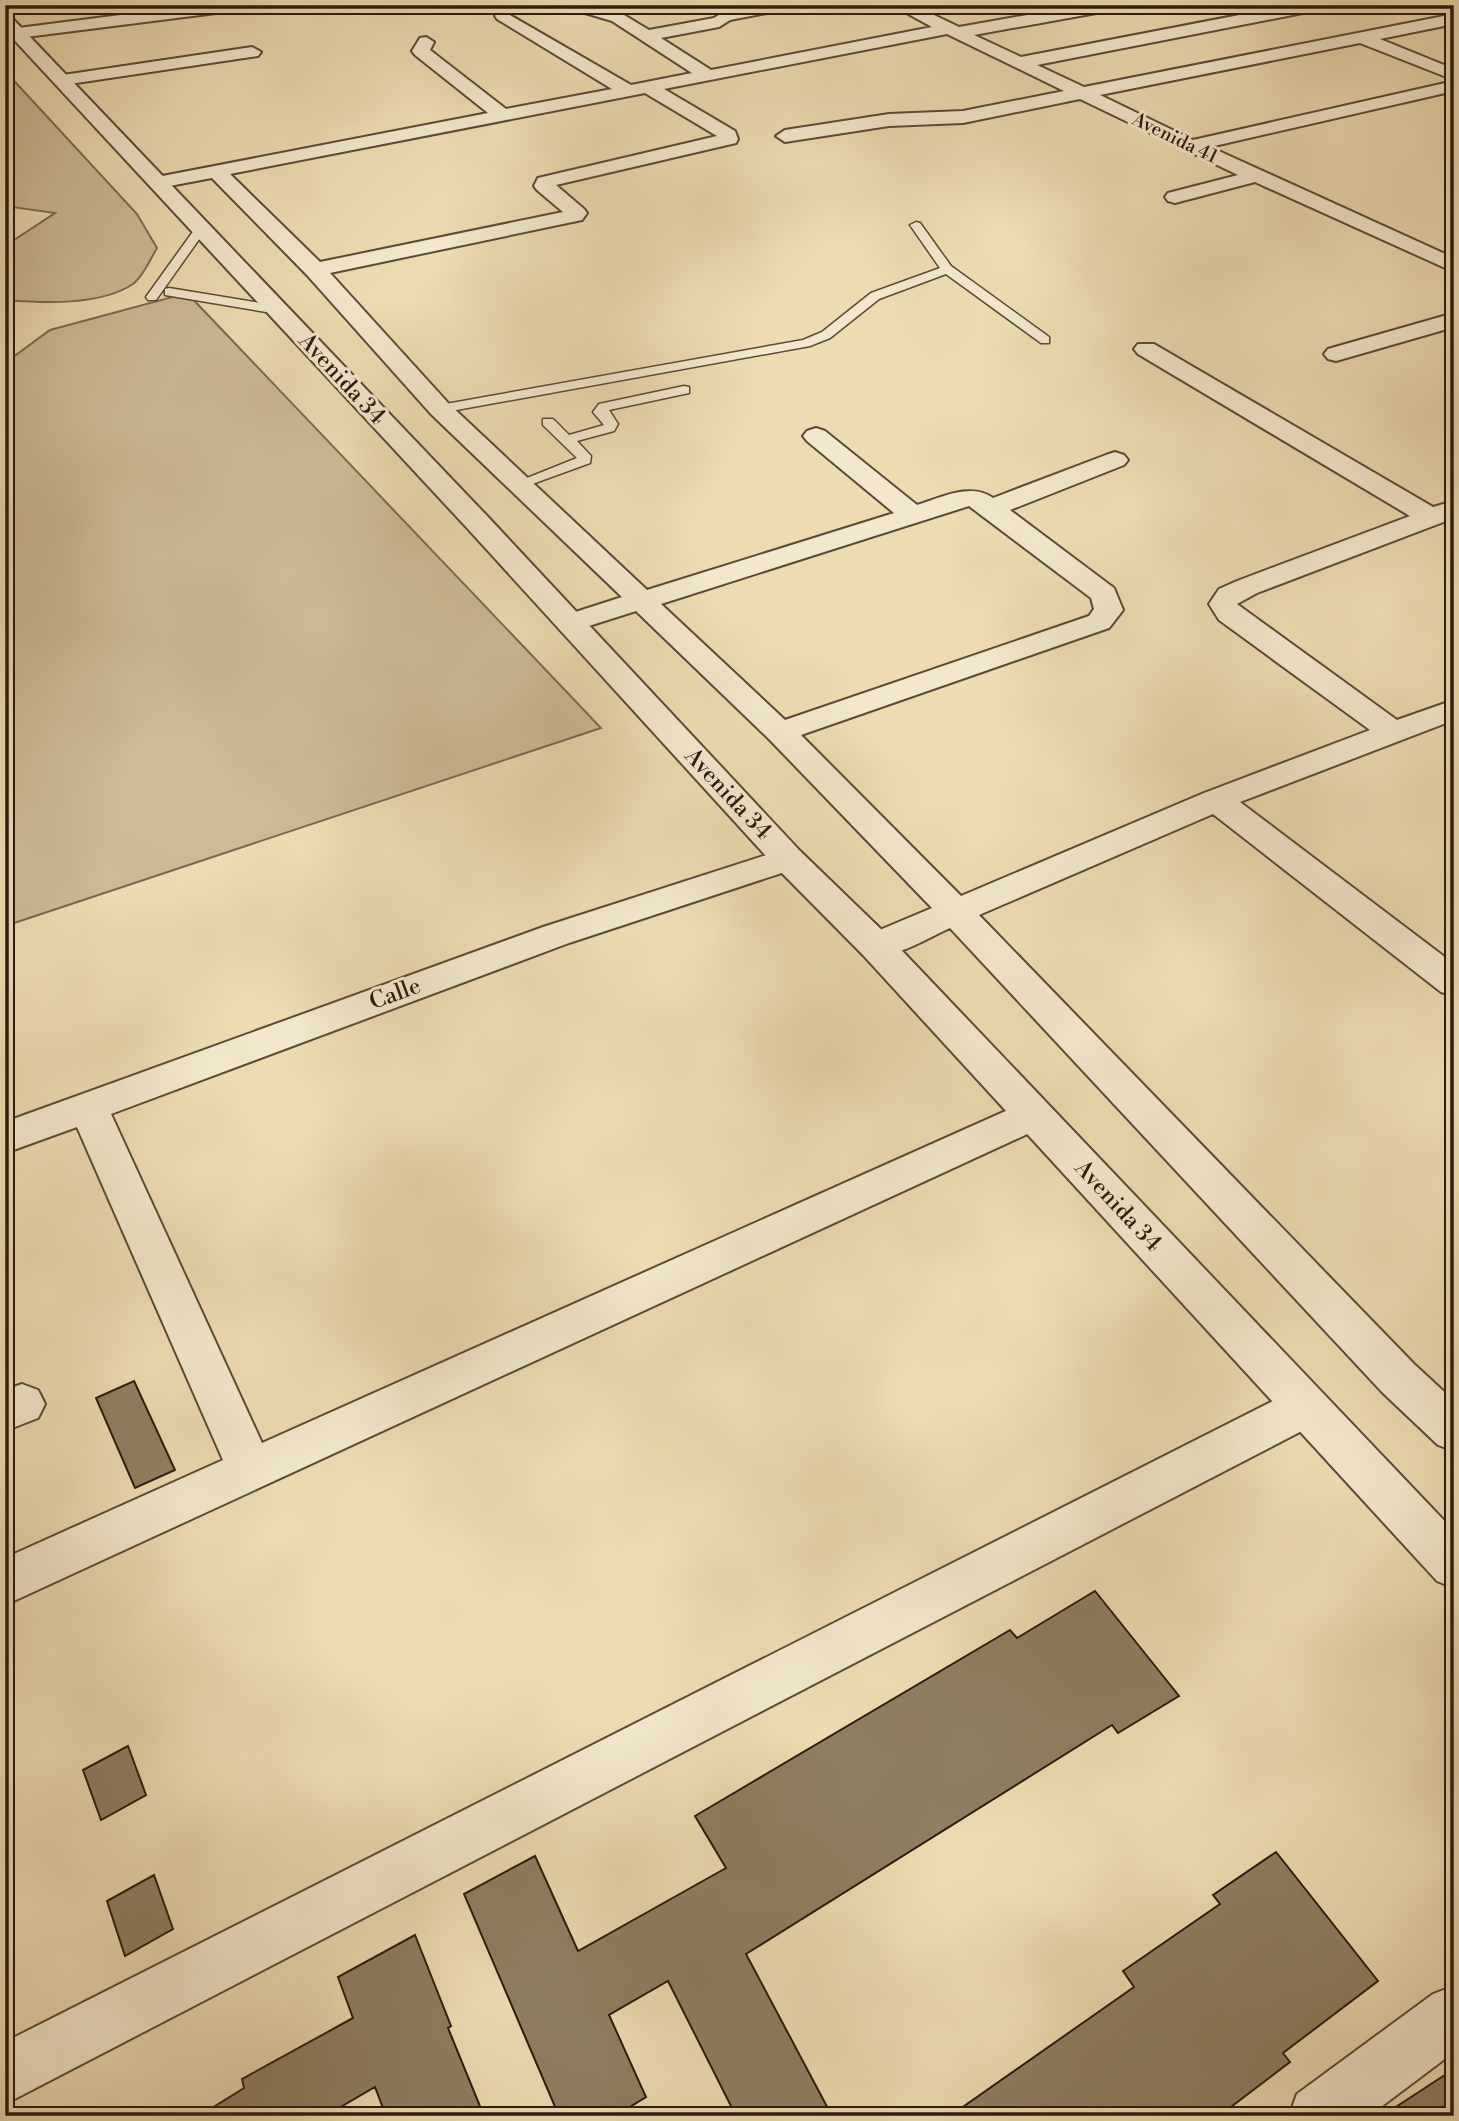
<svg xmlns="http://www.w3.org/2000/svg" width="1459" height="2121" viewBox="0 0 1459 2121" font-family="'Libre Bodoni',serif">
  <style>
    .green { fill: #ccbb96; stroke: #7a6b52; stroke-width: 2 }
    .building { fill: #8e7f63; stroke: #281b0e; stroke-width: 2 }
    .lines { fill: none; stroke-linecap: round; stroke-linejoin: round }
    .service-casing { stroke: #594b37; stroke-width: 3 }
    .minor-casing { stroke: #594b37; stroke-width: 4 }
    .tertiary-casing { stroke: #594b37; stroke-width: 4 }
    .service { fill: #f3e8cd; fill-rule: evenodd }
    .minor { fill: #f3e8cd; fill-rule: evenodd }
    .tertiary { fill: #f3e8cd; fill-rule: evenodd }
    .labels { text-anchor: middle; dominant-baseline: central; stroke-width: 6; stroke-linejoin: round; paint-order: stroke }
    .far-street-label { font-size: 19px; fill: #281b0e; stroke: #f3e8cd }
    .street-label { font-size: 23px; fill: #281b0e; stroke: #f3e8cd }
  </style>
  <rect width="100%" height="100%" fill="#eddcb2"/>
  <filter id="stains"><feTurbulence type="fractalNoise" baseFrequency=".00286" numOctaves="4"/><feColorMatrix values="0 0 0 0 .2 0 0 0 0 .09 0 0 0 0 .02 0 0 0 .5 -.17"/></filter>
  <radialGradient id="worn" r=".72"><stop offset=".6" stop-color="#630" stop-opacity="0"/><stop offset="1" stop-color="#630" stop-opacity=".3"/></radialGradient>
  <path class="green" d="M5,71l132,143 20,34c-6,10 -14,29 -24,36 -33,22 -90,19 -128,16v-54l50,-33 -50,-7z
    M187,293l414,435 -596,198v-563l45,-33z"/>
  <path class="building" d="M134,1381l41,89 -40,18 -39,-90z
    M1095,1591l84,105 -61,37 -6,-8 -366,229 86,162h-96l-68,-135 -59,34 37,82 -31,19h-56l-95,-222 71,-38 43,95 148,-83 -31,-52 315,-186 7,8z
    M128,1746l18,49 -45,25 -18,-50z
    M1276,1852l102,129 -95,72 7,9 -71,54h-269l184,-129 -11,-16 97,-67 -7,-9z
    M154,1875l19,54 -48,27 -18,-55z
    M415,1935l36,91 -3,2 36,88h-98l-11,-29 -50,29h-126l45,-28 -2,-9 111,-61 -15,-41z
    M1454,2069v47h-72z"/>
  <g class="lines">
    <g class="service-casing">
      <path id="service" d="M31,5l-26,7v-6z
        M916,222l4,1 31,43 98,71v6h-8l-95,-69 -67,25 -49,39 -20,8 -370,67 -7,-4 7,-4 363,-65 19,-8 49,-39 69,-25 -30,-43z
        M197,226l10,2 -51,72h-8l-2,-3z
        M169,288l109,18 6,4 -6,4 -113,-19v-6z
        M684,386l5,1v6l-80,17 9,14 -4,7 -37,10 14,15 -1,7 -66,24 -5,1 -7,-4 65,-26 -34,-33v-6h10l16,16 35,-10 -11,-13 6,-8z"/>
    </g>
    <g class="minor-casing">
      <path id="minor" d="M199,5h49l-8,5 -222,28 -8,-5 8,-5z
        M592,5l32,10 25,15 65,-12 11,-7 52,-6 2,3 -2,3 -47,9 -11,7 -58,11 50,32 221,-43 -40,-22h21l46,22 125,-22h37l-8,5 -139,25 47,22 270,-52h35l-8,5 -281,55 47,22 370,-73v10l-74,15 74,30v11l-94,-37 -260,52 93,45 261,-59v10l-244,56 244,111v14l-199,-90 -80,21 -7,-2 -3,-4 3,-4 70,-18 -158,-76 -117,24 -74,3 -104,16 -9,-6 9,-6 104,-16 74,-3 101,-20 -117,-57 -283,55 71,42 3,8 -2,4 -180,42 28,24 3,4 -5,7 -252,53 119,131 198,186 247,-77 -87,-72 -4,-5 4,-5 9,-3 9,3 92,74c24,-7 53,-23 76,-7l113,-43 9,-3 9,3 4,5 -4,5 -114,45 104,78 9,22 -14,18 -308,107 160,161 243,-103 166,-63 -151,-110 -10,-16 10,-15 18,-8 173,-65 -272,-162 -4,-5 4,-5h16l279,163 21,-6v17l-197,75 -20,11 160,116 57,-20v20l-214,82 214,162v32l-13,-4 -228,-178 -234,101 435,449 40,37v50l-16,-6 -56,-53 -432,-464c-25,11 -59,34 -87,27l-5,-9 5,-9 69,-29 -163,-169 -133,-128 -66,21 -10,-3 -5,-6 5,-6 62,-20 -191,-183 -124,-139 -95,-97 -53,10 -7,-2 -3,-4 3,-4 336,-65 -73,-58 -3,-4 8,-13 6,-1 8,5 -4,8 76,59 106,-20 -115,-70 -2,-3 2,-3 6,-2 128,74 61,-12 -80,-52 -27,-8 -2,-3 2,-3zM645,93l72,43 -179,42 -4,8 3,4 26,22 -243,50 -90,-88zM969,506l122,92 3,11 -5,7 -304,104 -124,-116z
        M252,47l9,5 -3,4 -195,29 -9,-5 9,-5z
        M1454,313v14l-118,34 -8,-2 -4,-5 4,-5z
        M788,848l12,3 5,8 -5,8 -231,76 -458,171 151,329 757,-338 14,-5 14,5 6,10 -6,10 -1042,480v-47l218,-98 -146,-333 -72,26v-31l538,-195z
        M22,1384l16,6 7,14 -7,14 -33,13v-41z
        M1305,1387l16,6 7,14 -7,14 -1316,683v-62l1284,-649z
        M1454,1986v66l-85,64h-80l8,-22 136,-100z"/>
    </g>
    <g class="tertiary-casing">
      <path id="tertiary" d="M5,15l6,2 477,500 312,334 89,86 565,594v57l-17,-7 -574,-626 -87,-88 -308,-338 -463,-499z"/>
    </g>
    <use href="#service" class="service"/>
    <use href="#minor" class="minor"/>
    <use href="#tertiary" class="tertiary"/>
  </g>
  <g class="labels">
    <g class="far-street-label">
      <text transform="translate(1175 138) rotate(26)">Avenida 41</text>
    </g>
    <g class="street-label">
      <text transform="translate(342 379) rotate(47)">Avenida 34</text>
      <text transform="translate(728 794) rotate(47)">Avenida 34</text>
      <text transform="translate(395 994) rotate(-20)">Calle</text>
      <text transform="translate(1118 1206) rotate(47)">Avenida 34</text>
    </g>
  </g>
  <rect width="1459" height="2121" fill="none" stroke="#eddcb2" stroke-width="28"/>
  <rect x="7" y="7" width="1445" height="2107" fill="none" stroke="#281b0e" stroke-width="3.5"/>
  <rect x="14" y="14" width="1431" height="2093" fill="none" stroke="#281b0e" stroke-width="2"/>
  <rect width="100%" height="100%" filter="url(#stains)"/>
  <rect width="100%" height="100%" fill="url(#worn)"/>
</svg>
